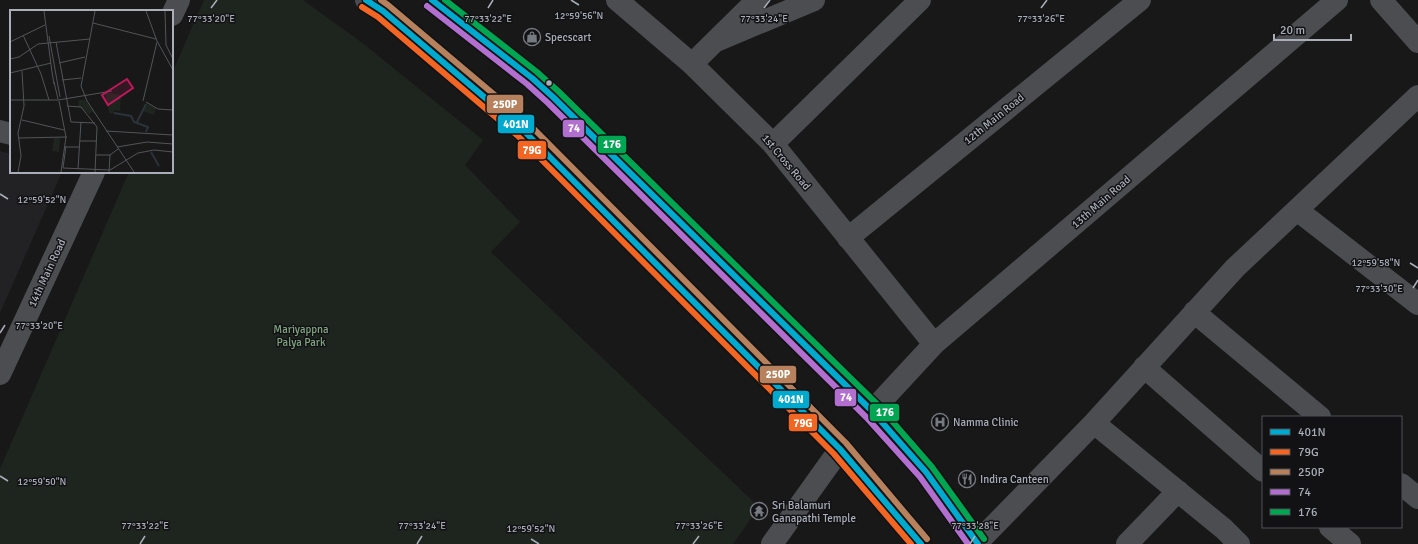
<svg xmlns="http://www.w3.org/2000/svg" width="1418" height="544" viewBox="0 0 1418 544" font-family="Signika,sans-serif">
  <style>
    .built { fill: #222224 }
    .green { fill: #1e251f }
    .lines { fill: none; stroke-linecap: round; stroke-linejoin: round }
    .secondary-tunnel { stroke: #353638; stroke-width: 22; stroke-dasharray: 22 11; stroke-linecap: butt }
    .street { stroke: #4c4d51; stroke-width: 22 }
    .secondary { stroke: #4b4b4f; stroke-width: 22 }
    .bus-1-casing { stroke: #121214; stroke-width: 9 }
    .bus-2-casing { stroke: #121214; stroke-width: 9 }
    .bus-3-casing { stroke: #121214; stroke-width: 9 }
    .bus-4-casing { stroke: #121214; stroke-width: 9 }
    .bus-5-casing { stroke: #121214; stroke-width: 9 }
    .bus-1 { stroke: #00a9ce; stroke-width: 6 }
    .bus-2 { stroke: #f26522; stroke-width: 6 }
    .bus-3 { stroke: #b6815c; stroke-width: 6 }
    .bus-4 { stroke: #b36fd0; stroke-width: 6 }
    .bus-5 { stroke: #00a651; stroke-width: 6 }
    .ticks { fill: none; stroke: #a9aeb9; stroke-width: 1.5 }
    .bus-dot { fill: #a9aeb9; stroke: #121214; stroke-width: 1.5 }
    .labels { text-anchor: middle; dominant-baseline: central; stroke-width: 3; stroke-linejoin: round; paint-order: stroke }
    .poi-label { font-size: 11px; fill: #a9aeb9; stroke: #121214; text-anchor: start }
    .street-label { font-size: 11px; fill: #a9aeb9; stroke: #121214 }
    .park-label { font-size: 11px; fill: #80a482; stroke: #121214 }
    .inset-river { fill: none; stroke: #2b333a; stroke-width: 2 }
    .inset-road { fill: none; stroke: #525458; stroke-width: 1 }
    .view { fill: #c2185b; fill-opacity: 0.15; stroke: #c2185b; stroke-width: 2 }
    .inset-edge { fill: none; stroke: #a9aeb9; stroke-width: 2 }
    .ticks-label { font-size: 10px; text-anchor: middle; fill: #a9aeb9; stroke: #121214; stroke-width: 3; stroke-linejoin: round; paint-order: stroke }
    .line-badge { stroke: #121214; stroke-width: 1.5 }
    .badge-label { font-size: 11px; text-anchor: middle; font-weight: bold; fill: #fff }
  </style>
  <rect width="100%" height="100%" fill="#181818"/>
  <path class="built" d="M0,151l11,3v18h51l-62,141z"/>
  <path class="green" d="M204,0h99l58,42 122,98 -18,25 55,57 -29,30 268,255 -26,37h-733v-75l129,-297h43v-99z"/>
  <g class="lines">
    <path class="secondary-tunnel" d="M432,0l100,78 21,19 319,314 54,61 52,72
      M523,130l317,319 49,56 32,39"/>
    <path class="street" d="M617,0l75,64 81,80 161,200
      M1381,0l37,42
      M172,15l7,-15
      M716,41l98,-41
      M692,64l65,-64
      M0,131l11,3
      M773,144l147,-144
      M1297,210l121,94
      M848,238l292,-238
      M1194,312l126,105
      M1144,367l119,104
      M0,374l94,-202
      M872,411l62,-67 403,-344
      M1094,423l130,106 15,15
      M1401,484l17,14
      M1330,527l20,17
      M977,543l117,-120 141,-155 183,-172
      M772,544l68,-95
      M1127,544l51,-53"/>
    <path class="secondary" d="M366,0l17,11 140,119"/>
    <g class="bus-1-casing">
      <path id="bus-1" d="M366,0l17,11 140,119 317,319 81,95
        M432,0l100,78 21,19 319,314 54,61 52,72"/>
    </g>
    <g class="bus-2-casing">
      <path id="bus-2" d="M362,7l16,10 140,119 316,318 77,90"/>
    </g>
    <g class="bus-3-casing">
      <path id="bus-3" d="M381,0l7,5 141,119 317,319 81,96"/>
    </g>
    <g class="bus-4-casing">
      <path id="bus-4" d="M427,6l100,78 21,19 318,314 54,60 48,67"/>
    </g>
    <g class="bus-5-casing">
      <path id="bus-5" d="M445,0l92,72 21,19 320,314 54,62 52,72"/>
    </g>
    <use href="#bus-1" class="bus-1"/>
    <use href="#bus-2" class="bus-2"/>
    <use href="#bus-3" class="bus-3"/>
    <use href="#bus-4" class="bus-4"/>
    <use href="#bus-5" class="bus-5"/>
  </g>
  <path class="ticks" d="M571,0l8,5M211,8l6,-8M488,8l5,-8M764,8l6,-8M1041,8l6,-8M0,194l8,5M1410,263l8,5M1413,288l5,-8M0,333l5,-8M0,476l8,5M531,539l8,5M140,544l5,-8M417,544l5,-8M693,544l6,-8M970,544l5,-8"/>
  <defs>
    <g id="shop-ring" transform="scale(0.9)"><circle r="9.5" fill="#121214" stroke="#767a81" stroke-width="1.5"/><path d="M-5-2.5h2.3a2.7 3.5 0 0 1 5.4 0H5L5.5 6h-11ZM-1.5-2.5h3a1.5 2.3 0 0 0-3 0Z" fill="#767a81"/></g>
    <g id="hospital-ring" transform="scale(0.9)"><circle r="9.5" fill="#121214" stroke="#767a81" stroke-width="1.5"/><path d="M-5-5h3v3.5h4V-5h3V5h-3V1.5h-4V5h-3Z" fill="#767a81"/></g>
    <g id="restaurant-ring" transform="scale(0.9)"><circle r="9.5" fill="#121214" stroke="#767a81" stroke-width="1.5"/><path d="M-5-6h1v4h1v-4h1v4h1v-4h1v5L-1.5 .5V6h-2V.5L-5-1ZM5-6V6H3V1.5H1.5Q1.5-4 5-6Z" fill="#767a81"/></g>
    <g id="temple-ring" transform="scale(0.9)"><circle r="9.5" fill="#121214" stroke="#767a81" stroke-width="1.5"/><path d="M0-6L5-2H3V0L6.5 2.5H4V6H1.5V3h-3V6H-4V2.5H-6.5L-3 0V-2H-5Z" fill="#767a81"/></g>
  </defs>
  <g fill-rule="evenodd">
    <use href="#shop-ring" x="532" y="37"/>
    <use href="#hospital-ring" x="940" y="422"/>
    <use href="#restaurant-ring" x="967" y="479"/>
    <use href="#temple-ring" x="759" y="511"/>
  </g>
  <circle class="bus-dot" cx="549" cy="83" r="3.5"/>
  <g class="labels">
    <g class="poi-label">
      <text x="545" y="37">Specscart</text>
      <text x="953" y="422">Namma Clinic</text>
      <text x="980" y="479">Indira Canteen</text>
      <text x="772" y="505">Sri Balamuri<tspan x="772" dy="13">Ganapathi Temple</tspan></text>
    </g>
    <g class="street-label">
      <text transform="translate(994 119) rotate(-39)">12th Main Road</text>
      <text transform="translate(786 162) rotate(50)">1st Cross Road</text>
      <text transform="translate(1101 202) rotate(-41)">13th Main Road</text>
      <text transform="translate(47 273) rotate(-65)">14th Main Road</text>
    </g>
    <g class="park-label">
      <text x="301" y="329">Mariyappna<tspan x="301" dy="13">Palya Park</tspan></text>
    </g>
  </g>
  <g transform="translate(10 10)">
    <rect width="163" height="163" fill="#181818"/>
    <path d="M95,82l16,3 -1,16 -6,-1 -1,4 -4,-1zM69,90h6l8,11 -4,3 -11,-8zM137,94l9,4 -2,7 -12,-4zM44,128h6l-1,14 -7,-1z" fill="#1e251f"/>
    <path class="inset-river" d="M104,103l17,3 3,6 14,5 -2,5M127,112l9,-18M141,142l8,14"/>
    <path class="inset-road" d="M34,1l8,61M85,1l-14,75 6,15 47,71M136,1l11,30 16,29M155,1l1,34 7,14M83,13l63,16M13,25l18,39 8,26M39,26l11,61M0,32l35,-17M46,32l15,80 24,1M38,33l42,-4M0,49l9,-2 19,-13 10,-1M49,53l26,-6M42,62l2,12M0,63l41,-10M52,70l19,-2M44,72l4,17M0,90h48l54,-9M49,91l7,36 -5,35M133,91l14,-59M136,92l12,7 15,1M57,96l14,1 16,20 -2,45M12,110l42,10M96,121l67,4M9,128l48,-1M70,131h16M56,137h13M107,137l30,-5 26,2M86,145h14l8,-6M53,158l3,-22M53,158l47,2 28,-17 16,-3 19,2M68,159l3,-47M8,162l3,-16 -3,-23 6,-27 -2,-35M99,162l1,-17"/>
    <path class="view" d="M117,69l6,9 -25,17 -6,-10z"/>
    <rect width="163" height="163" class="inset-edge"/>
  </g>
  <g class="ticks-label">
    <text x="579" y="19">12°59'56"N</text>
    <text x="211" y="22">77°33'20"E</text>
    <text x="488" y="22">77°33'22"E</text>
    <text x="764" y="22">77°33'24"E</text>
    <text x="1041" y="22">77°33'26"E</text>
    <text x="42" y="203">12°59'52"N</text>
    <text x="1376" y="266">12°59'58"N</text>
    <text x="1379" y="292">77°33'30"E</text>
    <text x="39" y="329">77°33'20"E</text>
    <text x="42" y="485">12°59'50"N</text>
    <text x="145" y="529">77°33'22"E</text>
    <text x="422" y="529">77°33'24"E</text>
    <text x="699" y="529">77°33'26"E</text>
    <text x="975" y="529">77°33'28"E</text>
    <text x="531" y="532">12°59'52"N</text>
  </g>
  <g class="line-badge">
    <rect x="486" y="94" width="38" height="20" rx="4" fill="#b6815c"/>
    <rect x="497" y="114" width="38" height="20" rx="4" fill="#00a9ce"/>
    <rect x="562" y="119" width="23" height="19" rx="4" fill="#b36fd0"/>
    <rect x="597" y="135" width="30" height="19" rx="4" fill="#00a651"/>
    <rect x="517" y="140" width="30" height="20" rx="4" fill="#f26522"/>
    <rect x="759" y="365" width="38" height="19" rx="4" fill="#b6815c"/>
    <rect x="834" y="388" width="23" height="19" rx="4" fill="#b36fd0"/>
    <rect x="772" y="390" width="38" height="19" rx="4" fill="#00a9ce"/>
    <rect x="869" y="403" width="31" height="19" rx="4" fill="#00a651"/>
    <rect x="788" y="413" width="30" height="19" rx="4" fill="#f26522"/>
  </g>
  <g class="badge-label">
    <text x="505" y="108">250P</text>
    <text x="516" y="128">401N</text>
    <text x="574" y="132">74</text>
    <text x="612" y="148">176</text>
    <text x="532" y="154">79G</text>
    <text x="778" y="378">250P</text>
    <text x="846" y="401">74</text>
    <text x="791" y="403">401N</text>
    <text x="885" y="416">176</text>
    <text x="803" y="427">79G</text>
  </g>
  <rect x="1262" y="416" width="140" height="112" fill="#121214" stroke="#4e5056"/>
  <rect x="1270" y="429" width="20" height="6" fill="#00a9ce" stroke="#4e5056"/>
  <text x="1298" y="436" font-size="12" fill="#a9aeb9">401N</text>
  <rect x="1270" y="449" width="20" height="6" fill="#f26522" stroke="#4e5056"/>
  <text x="1298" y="456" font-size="12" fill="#a9aeb9">79G</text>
  <rect x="1270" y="469" width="20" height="6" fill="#b6815c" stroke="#4e5056"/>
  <text x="1298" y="476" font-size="12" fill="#a9aeb9">250P</text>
  <rect x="1270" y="489" width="20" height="6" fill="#b36fd0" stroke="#4e5056"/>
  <text x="1298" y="496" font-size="12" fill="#a9aeb9">74</text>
  <rect x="1270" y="509" width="20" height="6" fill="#00a651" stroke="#4e5056"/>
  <text x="1298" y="516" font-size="12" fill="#a9aeb9">176</text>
  <path d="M1274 34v6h77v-6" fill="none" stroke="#a9aeb9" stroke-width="2"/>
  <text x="1280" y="34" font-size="12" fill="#a9aeb9" stroke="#121214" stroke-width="3" paint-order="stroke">20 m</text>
</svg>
